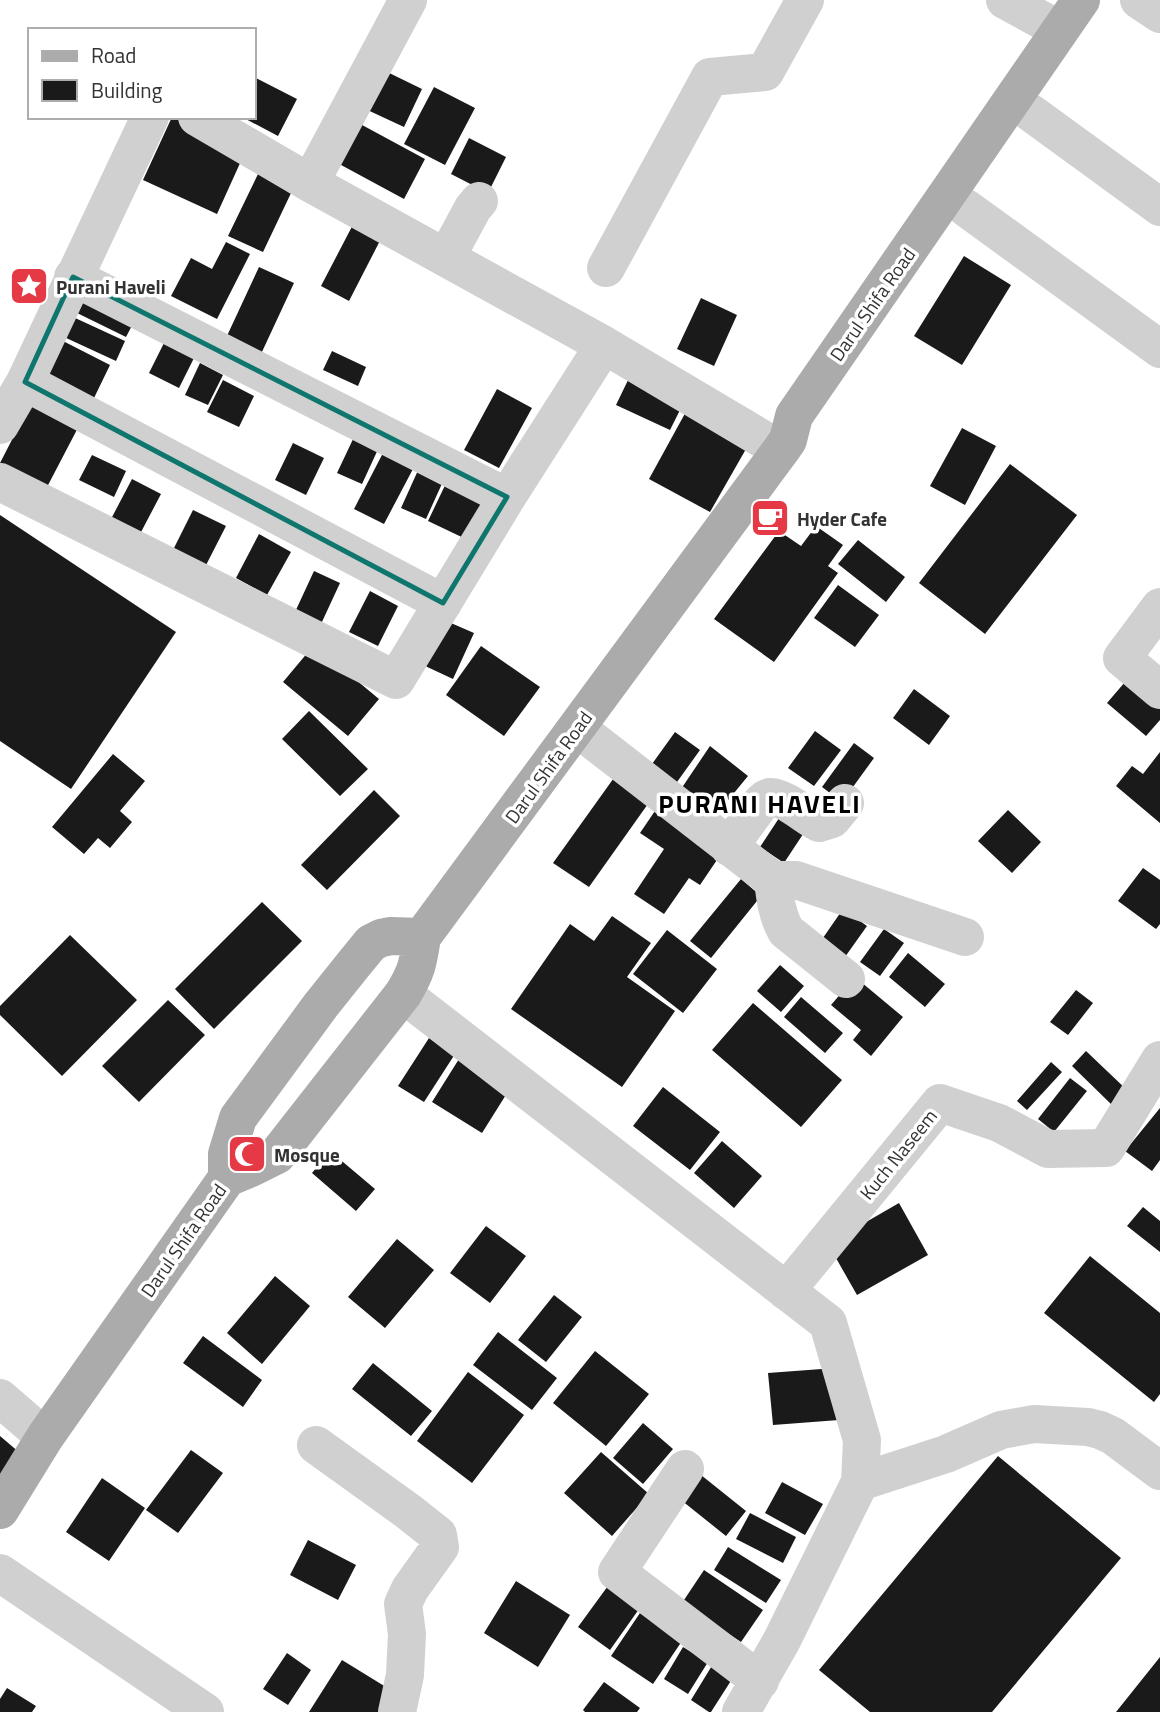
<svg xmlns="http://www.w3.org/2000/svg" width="1160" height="1712" viewBox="0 0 1160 1712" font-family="'Titillium Web',sans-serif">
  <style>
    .building { fill: #1a1a1a }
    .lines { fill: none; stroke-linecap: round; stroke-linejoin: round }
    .minor { stroke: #d0d0d0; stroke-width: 38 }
    .major { stroke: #ababab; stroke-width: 38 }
    .marked { fill: none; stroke: #0f766e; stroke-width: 5; stroke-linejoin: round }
    .labels { text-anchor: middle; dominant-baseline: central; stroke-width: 7; stroke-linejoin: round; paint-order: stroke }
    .poi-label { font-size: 19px; font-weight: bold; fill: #333; stroke: #fff; text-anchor: start }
    .street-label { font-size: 19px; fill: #333; stroke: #fff }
    .district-label { font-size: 26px; font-weight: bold; letter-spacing: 2px; fill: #000; stroke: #fff }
  </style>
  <rect width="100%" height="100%" fill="#fff"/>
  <path class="building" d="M379,68l43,21 -18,38 -43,-20z
    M254,77l43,22 -19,37 -36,-19h12z
    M434,87l41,21 -30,57 -41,-21z
    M172,117l74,33 -29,64 -74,-34z
    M351,119l74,40 -21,40 -74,-40z
    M469,138l37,19 -18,36 -37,-19z
    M258,174l34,17 -29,61 -35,-16z
    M358,215l28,14 -37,72 -28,-15z
    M226,242l24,12 -33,65 -46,-23 20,-38 21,11z
    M964,256l47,29 -49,80 -48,-29z
    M259,267l35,16 -33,71 -35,-16z
    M86,289l52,25 -12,23 -51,-25z
    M701,298l36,17 -23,51 -37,-17z
    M73,317l52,24 -9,20 -52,-24z
    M169,333l30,15 -20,40 -30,-15z
    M63,341l47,24 -16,33 -48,-25z
    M332,351l34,16 -8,19 -35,-16z
    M200,363l23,12 -15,30 -23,-10z
    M630,376l54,26 -14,28 -54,-25z
    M223,380l31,16 -15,31 -32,-15z
    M497,389l35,19 -33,60 -35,-18z
    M35,395l47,25 -36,69 -46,-26z
    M688,408l62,34 -40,70 -61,-33z
    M962,428l34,18 -31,59 -35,-19z
    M355,435l25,10 -18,39 -25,-11z
    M293,443l31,15 -18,37 -31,-15z
    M384,451l30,16 -30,57 -30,-15z
    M92,455l34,16 -12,26 -35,-17z
    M1010,464l67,51 -92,119 -66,-51z
    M420,466l25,11 -19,42 -25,-11z
    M449,477l41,20 -20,44 -42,-20z
    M132,479l29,15 -21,40 -29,-15z
    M193,510l33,16 -23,45 -32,-17z
    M0,515l176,117 -105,157 -71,-48z
    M816,526l27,19 -15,21 10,7 -64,89 -60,-43 65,-88 22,15z
    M259,534l32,18 -24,43 -31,-17z
    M858,540l47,37 -19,25 -48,-38z
    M314,571l26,12 -19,41 -26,-12z
    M838,585l41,30 -24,32 -41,-29z
    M370,591l28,15 -20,40 -29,-14z
    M444,620l30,13 -21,46 -30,-14z
    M314,645l65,54 -31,37 -65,-54z
    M481,646l59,41 -36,49 -58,-41z
    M1131,675l29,24v21l-14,16 -39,-33z
    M914,689l36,27 -21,29 -36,-27z
    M309,711l59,58 -28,27 -58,-57z
    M815,731l26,19 -27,36 -26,-18z
    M675,732l25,18 -28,39 -25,-18z
    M854,743l20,15 -32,44 -20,-15z
    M710,746l38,30 -32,39 -37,-23z
    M1160,752v71l-44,-37 16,-20 11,8z
    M113,754l32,27 -25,30 12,11 -22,26 -12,-10 -14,16 -32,-27z
    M621,768l34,26 -66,93 -36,-24z
    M374,790l26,26 -73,74 -26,-25z
    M659,805l66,43 -25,37 -11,-7 -25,36 -30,-20 30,-45 -24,-16z
    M785,809l24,16 -25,38 -24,-16z
    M1008,810l33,32 -29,31 -34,-32z
    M1143,868l17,12v44l-4,5 -38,-28z
    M741,879l20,17 -50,62 -21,-17z
    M262,902l40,39 -88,88 -39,-40z
    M843,909l24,17 -27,38 -24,-16z
    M612,916l39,27 -24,34 48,34 -53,76 -111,-78 59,-85 24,17z
    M884,929l20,14 -24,33 -20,-14z
    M667,930l50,39 -34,44 -50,-39z
    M70,935l67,65 -75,76 -62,-61v-9z
    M908,953l37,31 -20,23 -36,-30z
    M780,965l24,21 -23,26 -24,-21z
    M855,977l48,40 -32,39 -18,-16 8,-10 -30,-25z
    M1076,990l17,13 -25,32 -18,-13z
    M801,997l42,36 -18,20 -41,-36z
    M168,1000l37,35 -66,67 -37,-36z
    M753,1003l89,77 -41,47 -89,-77z
    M429,1038l26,16 -31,48 -26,-16z
    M1086,1051l42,40 -15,15 -41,-40z
    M459,1059l50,31 -27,43 -50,-31z
    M1051,1062l11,10 -35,38 -10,-9z
    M1070,1078l17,13 -33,41 -16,-13z
    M663,1087l57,45 -30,38 -57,-44z
    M1160,1108v52l-8,11 -27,-20z
    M722,1141l40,35 -28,32 -40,-35z
    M330,1151l45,38 -19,22 -44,-38z
    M899,1203l29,52 -71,40 -29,-51z
    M1143,1207l17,14v31l-33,-26z
    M486,1226l40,30 -36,47 -40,-30z
    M397,1239l37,31 -49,58 -37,-31z
    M1090,1256l70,57v81l-6,8 -110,-89z
    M275,1276l35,30 -48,58 -35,-31z
    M554,1295l28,22 -36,45 -28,-22z
    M498,1332l59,46 -25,32 -59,-45z
    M203,1336l59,44 -19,27 -60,-44z
    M595,1351l54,43 -43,52 -53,-43z
    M373,1363l59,48 -21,25 -59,-47z
    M835,1368l4,52 -66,5 -5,-52z
    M468,1372l56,43 -52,68 -55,-42z
    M643,1423l30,26 -30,35 -30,-26z
    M0,1436l27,23 -27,32z
    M191,1450l32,23 -45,60 -32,-23z
    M601,1452l48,42 -37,42 -48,-43z
    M998,1456l123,102 -129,154h-122l-51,-42z
    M701,1475l45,36 -20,25 -45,-36z
    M102,1478l43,30 -36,53 -43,-29z
    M782,1482l41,22 -18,31 -40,-22z
    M750,1513l46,24 -13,26 -47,-24z
    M308,1540l48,25 -18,35 -48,-25z
    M728,1547l53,33 -15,23 -52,-33z
    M704,1570l59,40 -22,32 -59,-39z
    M613,1579l31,23 -34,48 -32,-23z
    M516,1581l54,34 -32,52 -54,-34z
    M640,1613l42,28 -29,43 -42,-28z
    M683,1647l25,15 -20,32 -24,-15z
    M287,1653l24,17 -23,35 -25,-16z
    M1160,1657v55h-44z
    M342,1660l52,32 -13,20h-72z
    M713,1664l21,12 -23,36h-2l-18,-12z
    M604,1682l36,26 -3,4h-52l-2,-2z
    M7,1688l29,18 -4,6h-32v-13z"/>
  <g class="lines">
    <path class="minor" d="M1005,0l55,30
      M1139,0l21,14
      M1031,113l129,94
      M197,117l113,66 294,162 177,105
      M310,183l98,-183
      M966,208l194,141
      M446,258l27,-50 6,-7
      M606,268l104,-191 55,-5 40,-72
      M73,277l434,220
      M25,382l418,221
      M0,425l25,-43 125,-265
      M0,482l396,198 111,-183 97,-152
      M1160,607l-38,51 38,32
      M577,728l196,152h23l169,57
      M729,847l32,-44c3,-3 5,-6 10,-6 13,0 36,20 48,26l13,-4 13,-16
      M773,880c2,18 4,35 13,51l60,48
      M403,994l425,329 34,117 -2,42 -78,158 -41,72
      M786,1291l154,-188 59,20 49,26 58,-1 54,-88
      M0,1398l45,39
      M316,1445l93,67 29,23 2,12 -30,42 -7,15 4,30 -2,41 -8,37
      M685,1469l-68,103 143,109
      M860,1482l86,-28 55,-24 33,-6 54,3 12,3 13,6 47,35
      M0,1573l205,139"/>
    <path class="major" d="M227,1178v-24l11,-36 83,-113 32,-40 18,-22 10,-5 10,-2 31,1
      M0,1510l45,-73 182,-259 24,-10 26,-13 126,-161c14,-23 15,-31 19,-57l359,-487 7,-10 6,-24 287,-416"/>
  </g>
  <path class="marked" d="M73,277l434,220 -64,106 -418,-221z"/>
  <defs>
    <g id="sight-square" transform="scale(2.0125)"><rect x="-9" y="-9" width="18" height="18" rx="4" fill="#e63946" stroke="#fff"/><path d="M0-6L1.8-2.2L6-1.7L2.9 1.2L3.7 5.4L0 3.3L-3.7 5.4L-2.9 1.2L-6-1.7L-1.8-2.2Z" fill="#fff"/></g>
    <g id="cafe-square" transform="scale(2.0125)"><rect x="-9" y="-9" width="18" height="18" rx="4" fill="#e63946" stroke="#fff"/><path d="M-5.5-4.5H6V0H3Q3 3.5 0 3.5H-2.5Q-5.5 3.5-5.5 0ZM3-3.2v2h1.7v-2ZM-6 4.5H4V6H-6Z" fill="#fff"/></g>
    <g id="mosque-square" transform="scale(2.0125)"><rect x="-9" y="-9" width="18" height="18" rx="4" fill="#e63946" stroke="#fff"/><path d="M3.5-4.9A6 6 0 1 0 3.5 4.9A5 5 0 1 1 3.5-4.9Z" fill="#fff"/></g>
  </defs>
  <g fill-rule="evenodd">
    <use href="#sight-square" x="29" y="286"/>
    <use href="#cafe-square" x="770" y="518"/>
    <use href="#mosque-square" x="247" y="1154"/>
  </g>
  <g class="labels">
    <g class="poi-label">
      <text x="56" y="286">Purani Haveli</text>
      <text x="797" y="518">Hyder Cafe</text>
      <text x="274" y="1154">Mosque</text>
    </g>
    <g class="street-label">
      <text transform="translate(872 304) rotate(-55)">Darul Shifa Road</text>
      <text transform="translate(548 767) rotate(-54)">Darul Shifa Road</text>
      <text transform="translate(898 1154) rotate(-51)">Kuch Naseem</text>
      <text transform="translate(183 1240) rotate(-55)">Darul Shifa Road</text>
    </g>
    <g class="district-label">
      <text x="760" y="803">PURANI HAVELI</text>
    </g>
  </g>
  <rect x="28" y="28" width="228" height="91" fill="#ffffff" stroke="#adadad" stroke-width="2"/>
  <rect x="42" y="51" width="35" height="10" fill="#ababab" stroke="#adadad" stroke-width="2"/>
  <text x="91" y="63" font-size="21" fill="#333333">Road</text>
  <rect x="42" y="80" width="35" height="21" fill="#1a1a1a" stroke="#adadad" stroke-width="2"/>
  <text x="91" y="98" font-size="21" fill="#333333">Building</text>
</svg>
